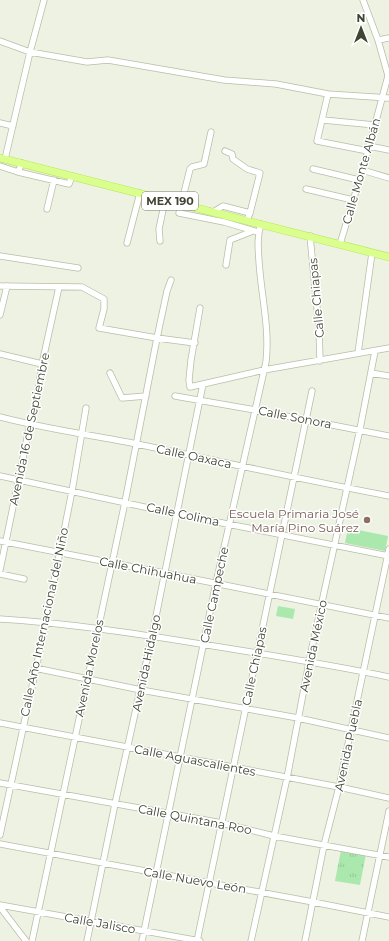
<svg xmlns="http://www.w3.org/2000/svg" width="389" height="941" viewBox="0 0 389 941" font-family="Montserrat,sans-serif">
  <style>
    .grass { fill: url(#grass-tufts) }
    .pitch { fill: #abe8ae }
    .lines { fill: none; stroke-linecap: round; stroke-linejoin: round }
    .minor-casing { stroke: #b7bea6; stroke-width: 7 }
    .major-casing { stroke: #bbe65e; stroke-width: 8 }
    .minor { stroke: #fff; stroke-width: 5.5 }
    .major { stroke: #daff8f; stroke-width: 7 }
    .education-dot { fill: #8d6e63; stroke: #fff; stroke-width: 1.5 }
    .labels { text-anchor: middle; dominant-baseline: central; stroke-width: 3; stroke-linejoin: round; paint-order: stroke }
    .shield { fill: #fff; stroke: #797c70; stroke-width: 1 }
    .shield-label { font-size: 11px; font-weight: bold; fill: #404433 }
    .street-label { font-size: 12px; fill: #404433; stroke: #fff }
    .education-label { font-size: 12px; fill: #785e54; stroke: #fff; text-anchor: end }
  </style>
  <defs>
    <pattern id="grass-tufts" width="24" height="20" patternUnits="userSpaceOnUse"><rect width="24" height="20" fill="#abe8ae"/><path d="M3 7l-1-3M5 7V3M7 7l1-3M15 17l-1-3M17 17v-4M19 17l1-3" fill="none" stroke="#94c896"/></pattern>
  </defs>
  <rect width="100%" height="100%" fill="#edf2e3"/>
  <path class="grass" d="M341,850l25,4 -6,31 -25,-4z"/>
  <path class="pitch" d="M348,528l40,8 -3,15 -40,-8z
    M278,606l17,3 -2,10 -17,-3z"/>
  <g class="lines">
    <g class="minor-casing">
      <path id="minor" d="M363,0l15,40
        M389,38l-11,2 11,39
        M0,41l30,11 57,10 21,-2 116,20 52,4 52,10 61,4
        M328,94l-11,47 51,10
        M323,120l52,5
        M0,123l13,3
        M211,132l-7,32 -12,3 -2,2 -11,44 45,9 34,10
        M369,146l20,4
        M225,151l7,3 1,5 14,10 13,4 -10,40
        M5,159l25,-107 14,-52
        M0,166l18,6 4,-9
        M313,169l46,11
        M362,170l27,8
        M18,172l51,12 3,-8
        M306,189l47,11
        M47,209l7,-29
        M213,212l10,-6 27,7 -3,7
        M310,236l9,92 1,33
        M160,241l-1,-12 6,-29
        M127,243l13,-50
        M340,244l26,-86 22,-82
        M0,256l78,12
        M226,265l4,-25 23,-9
        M0,286l82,1 22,12v10l-5,19 58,10 38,5
        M200,308l-9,52 -2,20 1,7 74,-17 125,-22
        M0,315l7,-29
        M358,353l14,-100
        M0,354l42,10
        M110,373l12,25 24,-2
        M371,373l18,3
        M175,396l80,14 134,26
        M0,417c45,12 91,18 137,27 84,18 168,36 252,52
        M0,476l177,38 212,42
        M0,541l164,32 225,45
        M0,570l30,-146 6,-19 6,-41 17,-77
        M0,574l24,5
        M0,619c68,4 134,14 201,25 63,10 126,20 188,33
        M35,668l106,22 157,28 91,20
        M0,723l339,64 50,11
        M0,783l222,40 52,13 115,21
        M0,835l46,-213 26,-131 14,-83
        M0,844l313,58 76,15
        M0,905l200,36
        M0,907l26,34
        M32,941l93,-439 32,-164 10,-47 4,-11
        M87,941l28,-137 37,-168 51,-252
        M142,941l74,-358 50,-221c4,-34 -5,-67 -7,-101 -1,-13 -2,-25 2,-37
        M197,941l115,-550
        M251,941l36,-163 24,-126 49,-223 15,-78
        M305,941l19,-96 15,-58 50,-238
        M362,941l27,-130"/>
    </g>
    <g class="major-casing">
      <path id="major" d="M0,158l389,99"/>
    </g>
    <use href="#minor" class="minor"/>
    <use href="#major" class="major"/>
  </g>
  <circle class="education-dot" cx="367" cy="520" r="4"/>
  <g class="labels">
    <rect class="shield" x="142" y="192" width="56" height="18" rx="3"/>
    <g class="shield-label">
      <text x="170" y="201">MEX 190</text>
    </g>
    <g class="street-label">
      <text transform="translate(361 171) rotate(-74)">Calle Monte Albán</text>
      <text transform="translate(316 298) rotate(-95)">Calle Chiapas</text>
      <text transform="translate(295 417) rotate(11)">Calle Sonora</text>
      <text transform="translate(29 429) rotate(-78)">Avenida 16 de Septiembre</text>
      <text transform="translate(194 456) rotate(12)">Calle Oaxaca</text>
      <text transform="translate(183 514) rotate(12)">Calle Colima</text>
      <text transform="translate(148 570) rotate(11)">Calle Chihuahua</text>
      <text transform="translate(214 595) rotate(-78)">Calle Campeche</text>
      <text transform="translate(44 622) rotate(-78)">Calle Año Internacional del Niño</text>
      <text transform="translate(313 646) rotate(-78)">Avenida México</text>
      <text transform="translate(146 663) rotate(-78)">Avenida Hidalgo</text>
      <text transform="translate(254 666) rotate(-78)">Calle Chiapas</text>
      <text transform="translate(89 668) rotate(-78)">Avenida Morelos</text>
      <text transform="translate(348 745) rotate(-78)">Avenida Puebla</text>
      <text transform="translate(195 760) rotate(11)">Calle Aguascalientes</text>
      <text transform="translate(195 819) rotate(11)">Calle Quintana Roo</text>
      <text transform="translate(195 880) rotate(10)">Calle Nuevo León</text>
      <text transform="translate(100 923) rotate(10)">Calle Jalisco</text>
    </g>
    <g class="education-label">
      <text x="359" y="513">Escuela Primaria José<tspan x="359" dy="14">María Pino Suárez</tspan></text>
    </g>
  </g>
  <g transform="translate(361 28)" stroke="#ffffff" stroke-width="3" paint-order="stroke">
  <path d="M0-3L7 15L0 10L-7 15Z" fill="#404433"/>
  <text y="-6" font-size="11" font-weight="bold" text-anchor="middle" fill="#404433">N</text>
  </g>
</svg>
